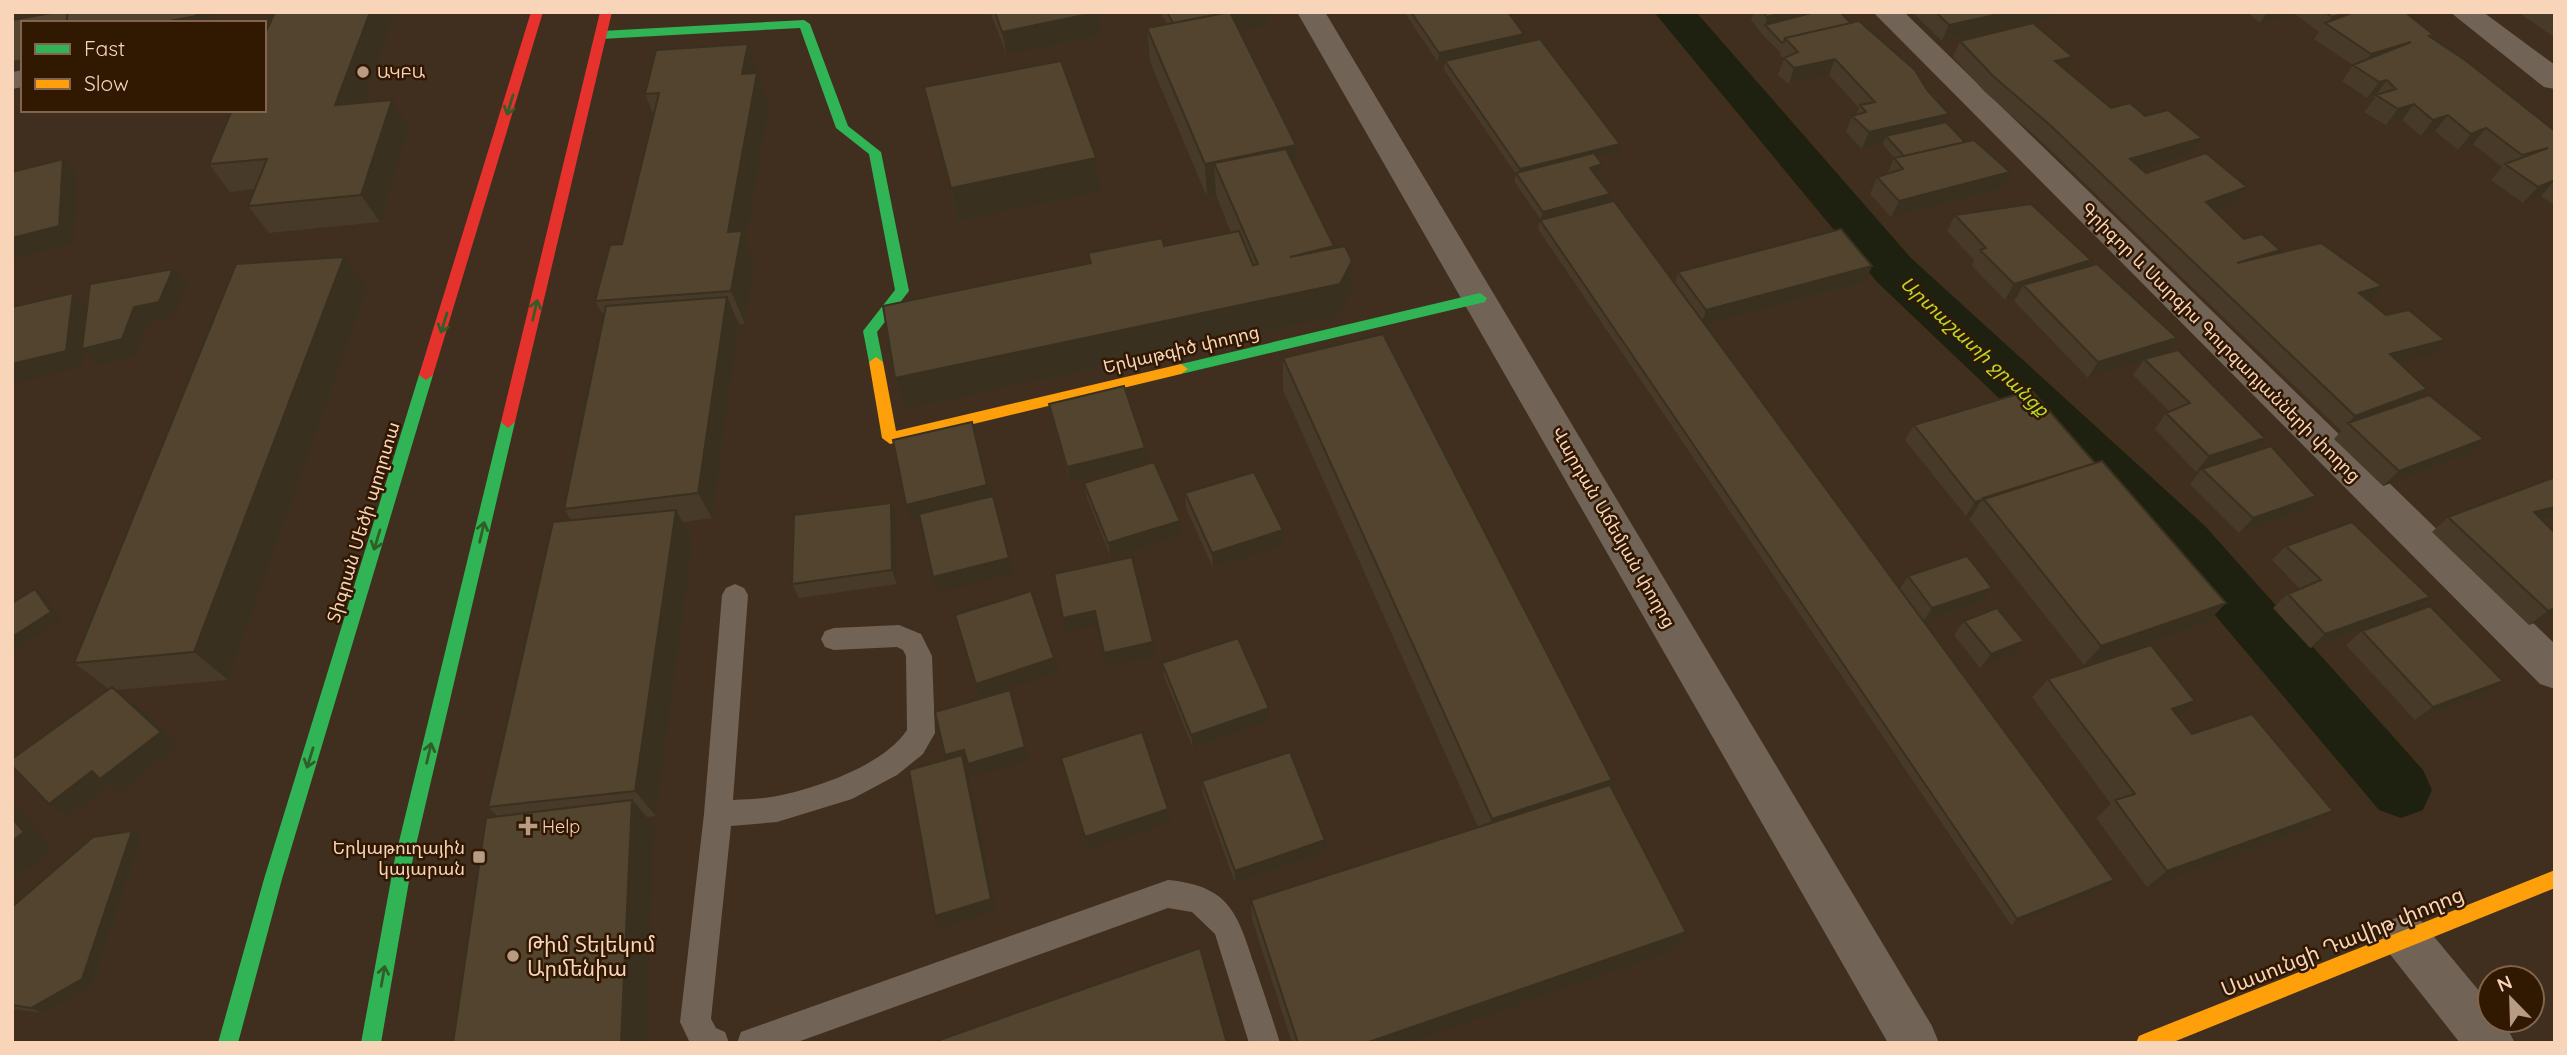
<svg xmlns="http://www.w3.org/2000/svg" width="2567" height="1055" viewBox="0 0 2567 1055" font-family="Quicksand,'Noto Sans Armenian',sans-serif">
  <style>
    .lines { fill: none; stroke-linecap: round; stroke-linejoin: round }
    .canal { fill: #1e210f; fill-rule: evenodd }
    .lane { fill: #716355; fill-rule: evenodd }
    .street { fill: #716355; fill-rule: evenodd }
    .fast { fill: #30b455; fill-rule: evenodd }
    .slow { fill: #ff9f0a; fill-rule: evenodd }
    .jam { fill: #e5322d; fill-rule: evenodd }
    .wall { fill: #473a28 }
    .shaded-wall { fill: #393020 }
    .building { fill: #52442e; stroke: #393020; stroke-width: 2 }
    .oneway { stroke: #315e27 }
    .poi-dot { fill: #b89b83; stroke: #311801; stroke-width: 2.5 }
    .labels { text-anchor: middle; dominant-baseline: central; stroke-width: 5; stroke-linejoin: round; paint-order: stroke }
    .far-poi-label { font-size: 16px; fill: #f8d5b9; stroke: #311801; text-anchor: start }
    .street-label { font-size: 18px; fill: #f8d5b9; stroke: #311801 }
    .poi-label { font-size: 18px; fill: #f8d5b9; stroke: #311801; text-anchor: start }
    .water-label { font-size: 19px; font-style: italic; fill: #b4db27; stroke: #311801 }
    .near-street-label { font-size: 21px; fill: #f8d5b9; stroke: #311801 }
    .near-poi-label { font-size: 21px; fill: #f8d5b9; stroke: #311801; text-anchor: start }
  </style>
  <rect width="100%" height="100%" fill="#402f1e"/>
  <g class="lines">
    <path class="canal" d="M1654,12h42l215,246 294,268 218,244 9,20 -9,20 -22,8 -22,-8 -212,-252 -290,-276z"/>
    <path class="lane" d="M735,584l9,4 4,7 -15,205c14,-1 30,-1 44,-4 40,-8 107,-31 130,-66l-1,-74 -3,-6 -6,-3 -63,3 -9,-3 -4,-8 4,-8 9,-3 65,-3 22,9 11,22 3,77 -12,21 -26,21 -45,24 -75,23 -46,4 -20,193 5,9 9,4 4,11h-39l-10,-21 24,-208 18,-219 4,-7z
      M1168,880c61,6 69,32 86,84 9,26 18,53 26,79h-31l-34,-109 -23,-22 -24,-4 -373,135h-58l4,-11 11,-4z"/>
    <path class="street" d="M1297,12h28l607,1014 7,17h-51z
      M1873,12h31l651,632v45l-15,-5z
      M2450,12h33l72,53v24l-11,-2z
      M23,69v18l-11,2v-18z
      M2405,914l16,7 69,83v16h13l12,23h-55l-71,-90 -7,-16 7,-16z"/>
    <path class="fast" d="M804,20l6,4 38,102 33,26 28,139 -32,41 6,30 -7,5 -7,-5 -6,-31 32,-41 -26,-136 -33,-26 -36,-100 -199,11 -6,-4 6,-4z
      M1480,293l7,5 -2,4 -304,72 -7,-5 7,-5z
      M426,370l7,5 -151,504 -44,164h-20l46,-164 155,-504z
      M508,416l7,6 -102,436 -32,185h-20l34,-185 106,-436z"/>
    <path class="slow" d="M876,357l7,5 13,69 285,-67 7,5 -7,5 -291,70 -8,-6 -13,-76z
      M2555,870v18l-384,155h-35l3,-7 7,-3z"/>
    <path class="jam" d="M531,12h12l-110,363 -7,5 -7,-5z
      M600,12h12l-97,410 -7,6 -7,-6z"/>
  </g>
  <path class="wall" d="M275,12h121l-32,91 45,25 -29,94 -111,11 -21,-27 7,-17 -25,3 -21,-28z
    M990,12h109l3,23 -95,20z
    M1160,12h107l1,13 -29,5 56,137 39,79 16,48 -12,22 -432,93 -11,-31 195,-114 -2,-11 76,-7 67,-13 -15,-38 -9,2 -57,-135 -3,-34 20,-4z
    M1404,12h104l16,22 -1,8 -85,20z
    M1754,12h86l106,110 56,66 -111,29 -21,-23 7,-17 10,-3 7,-16 -11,-14 -21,5 -16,-17 6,-16 4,-1 3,-7 -30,-33 -40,9 -11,-9 6,-16 -4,-4 1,-4h-2l-17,-17 -11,-14z
    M1912,12h140l-3,6 -107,23z
    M2247,12h158l29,23 -2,3 123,93v75l-14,-10 -18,7 -32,-23 11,-13 -29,-23 -15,6 -23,-19 -14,5 -19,-16 -16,5 -22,-13 12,-15 -9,1 -25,-17 11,-16 -39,-26 5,-7 -24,-18 -35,9z
    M2518,12h37v26z
    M1960,41l106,29 45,38 34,8 57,22 -10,16 -51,15 5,4 101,14 -11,17 -21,7 29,28 36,11 -2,3 92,48 60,55 -30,8 18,35 66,40 -16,15 -85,32 -49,-47 7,-8 -300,-290 -56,-49 -32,-35z
    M748,44l21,62 -23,135 9,23 -10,60h-6l-27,194 -29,4 10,18 -37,276 -9,1 7,8 -156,-8 -10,-10 83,-287 -7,-11 40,-193 -9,-15 27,-57 32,-129 -9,-21z
    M1445,61l173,91 -21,5 3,16 -5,1 13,29 67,80 3,-11 187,10 -160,43 195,264 8,-13 74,26 -58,20 183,264 -96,39 -473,-696 2,-9h1l-27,-39 2,-7 -72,-104z
    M924,87l172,71 5,34 -142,29z
    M1955,215l136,45 -4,7 90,71 -11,16 99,84 -12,14 48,59 -62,22 -49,-49 11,-14 -5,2 -41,-43 11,-16 4,-1 -37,-37 10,-14 -55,17 -74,-77 3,-4 -12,3 -33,-34 2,-6 -27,-29z
    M367,289l-139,391 -112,10 14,10 49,46 -60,46 -10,-7 -40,31 40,-127 -35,-26z
    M1283,358l329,422 -2,5 64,165 -265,93h-117l-40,-124 -1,-19 227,-73 -195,-437z
    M1049,404l98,59 -77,19 -18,-63z
    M1914,425l293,198 -123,42 -115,-146 4,-5 -7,2 -61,-76z
    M2555,477v40l-13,4 13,12v81l-26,11 -97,-93 16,-15z
    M1084,483l97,52 -70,23 -24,-60z
    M1185,493l98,52 -70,23 -27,-60z
    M897,518v66l-98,14 -7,-14z
    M2286,546l127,65 -103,37 -37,-40 15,-14 12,-5 -28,-29z
    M1964,621l60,20 -11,13 -33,14 -26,-33z
    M2362,631l141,50 -19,13 -69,26 -69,-75z
    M1162,663l107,58 -76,27 -29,-71z
    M2048,679l131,38 13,17 141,77 -24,17 -162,59 -51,-69 15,-14 -79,-107z
    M1202,781l123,71 -90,31 -32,-89z
    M132,831l10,7 -49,147 -51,28 -30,-4v-102z"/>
  <path class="shaded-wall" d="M197,12h22l-5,1 -3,10h-52z
    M370,12h26l-43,121 -18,-28z
    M1099,12l3,23 -95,20 -5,-23z
    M1248,12h19l1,13 -92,18 -1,-16z
    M1784,12h51l-70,13 2,-8z
    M2008,12h44l-3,6 -107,23 7,-16z
    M2267,12h29l-1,2 -35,9z
    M2350,12h12l-35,12 5,-7z
    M1524,34l-1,8 -85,20 1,-9z
    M2411,42l-12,16 -39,12 11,-16z
    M748,44l21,62 -23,135 9,23 -10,60 -14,-33 -3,-59 14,-158z
    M2073,57l-8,16 -10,-12z
    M1835,59l-6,16 -40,9 5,-16z
    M23,60v10l-11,2v-10z
    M2387,80l-12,16 -8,2 12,-16z
    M392,100l17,28 -29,94 -19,-27z
    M2414,104l-12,16 -16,5 12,-16z
    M1949,114l-7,17 -56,5 -3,8 -21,5 7,-17z
    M2448,115l-13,16 -14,5 12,-16z
    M2486,128l-13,16 -15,6 13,-16z
    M2202,138l-10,16 -72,21 10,-16z
    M1620,144l-2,8 -100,25 2,-8z
    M1296,145l-1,33 -81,-15 2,32 -9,2 -2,-33z
    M1096,158l5,34 -142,29 -8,-33z
    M63,159l14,16 -3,67 -62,16v-20z
    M1602,164l-2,9 -12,3 2,-8z
    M2010,172l-8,16 -111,29 8,-16z
    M2555,180l-14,16 -18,7 15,-16z
    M2247,187l-11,17 -41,14 11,-16z
    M1610,194l-2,9 -67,17 2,-8z
    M2280,250l-12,16 -31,-3z
    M344,257l23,32 -139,391 -34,-28z
    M2091,260l-10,16 -58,9 -6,12 -12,3 9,-16z
    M1352,261l-2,33 -12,22 -432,93 -11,-31z
    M1872,266l-7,16 -164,44 5,-16z
    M173,269l14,16 -14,33 -25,4 -11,33 -39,10 -14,-14 -2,16 -70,17v-20l61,-71 16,16 45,-2z
    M2382,286l-14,16 -9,-9z
    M727,297l12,27 -27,194 -14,-25z
    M2177,338l-11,16 -22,5 -1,2 -55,17 10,-16z
    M2445,340l-15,16 -54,14 14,-16z
    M2427,389l-15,16 -64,19 7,-8z
    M972,422l19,78 -80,20 -5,-15z
    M2265,438l-13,15 -50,16 -6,3 13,-16z
    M2484,439l-16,15 -85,32 16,-15z
    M1145,448l2,15 -77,19 -3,-15z
    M993,496l20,77 -75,19 -5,-15z
    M2316,496l-15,15 -62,22 14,-15z
    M1982,499l-9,15 -7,2 9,-14z
    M891,503l6,15v66l-5,-14z
    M2555,507v10l-39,10 18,-15z
    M676,510l17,30 -37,276 -21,-25z
    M1180,521l1,14 -70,23 -3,-15z
    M1283,530v15l-70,23 -1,-15z
    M1992,588l-10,14 -59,20 9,-14z
    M35,589l10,7 16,24 -49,31v-14z
    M2430,597l-17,14 -103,37 15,-14z
    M2226,603l-19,20 -123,42 17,-19z
    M2555,608v6l-26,11 19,-14z
    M1095,611l2,14 -31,7 -3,-14z
    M2024,641l-11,13 -33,14 11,-14z
    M1153,642l2,14 -48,10 -3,-13z
    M1054,658l4,13 -77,27 -5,-14z
    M2503,681l-19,13 -69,26 18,-13z
    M112,687l18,13 49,46 -60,46 -10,-7 -40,31 -20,-12z
    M1010,690l19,70 -56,17 -5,-13z
    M2195,701l-19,18 -4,-10z
    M1269,708v13l-76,27 -2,-13z
    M964,750l5,13 -3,1 30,146 -55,17 -6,-11 15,-148 -5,-13z
    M1612,780l-11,26 -116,38 7,-25z
    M632,800l22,25 -8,218h-25z
    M12,802l41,47 -41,30z
    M1168,809l2,13 -82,27 -3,-12z
    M2333,811l-24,17 -162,59 20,-16z
    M132,831l10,7 -49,147 -51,28 -11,-5z
    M1325,840v12l-90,31v-12z
    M2114,880l-7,6 -96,39 6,-6z
    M1686,932l-12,18 -265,93h-43z"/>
  <path class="building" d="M57,12h11l-2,11h-43v37l-11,2v-42z
    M68,12h129l-1,4 -37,7h-93z
    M275,12h95l-35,93 57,-5 -31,95 -113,11 19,-47 -58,5 23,-54h32v-74z
    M995,12h104l-97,20z
    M1167,12h81l-16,3 -2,-3 -57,11z
    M1230,12l66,133 -91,19 -58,-136z
    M1411,12h97l16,22 -85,19z
    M1763,12h21l-17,5z
    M1815,12h25l11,11 -66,15 -1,4 -2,1 -17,-18z
    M1936,12h72l-59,13z
    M2325,12h25l-18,5z
    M2354,12h51l29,23 -5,1 36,24 90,71v49l-17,7 -33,-23 43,-16 -26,7 -36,-27 -15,6 -23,-19 -15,5 -19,-16 -16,5 -22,-14 20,-6 -9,-9 -8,2 -26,-17 58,-23 -40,12 -46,-31z
    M1859,21l56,49 12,20 22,24 -80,18 -17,-16 14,-4 -6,-7 15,-3 -40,-43 -41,9 -10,-10 14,-6 -13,-14z
    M2033,23l40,34 -18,4 56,47 19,-5 15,13 23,-6 34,28 -72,21 16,14 60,-20 41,34 -41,15 38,37 18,-5 18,16 -43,13 84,-20 61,43 -23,7 27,22 23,-5 36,30 -55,14 37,35 -72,27 -305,-291 -57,-49 -33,-35z
    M1540,39l80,105 -100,25 -75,-108z
    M748,44l-6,30 15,-1 -29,159 14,-1 -11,60 -136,10 15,-56 12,-1 37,-151 -14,1 11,-44z
    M1061,61l35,97 -145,30 -27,-101z
    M1946,122l19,20 -61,14 -18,-20z
    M1974,140l36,32 -111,29 -22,-24 26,-8 -9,-11z
    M1286,149l48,97 -44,11 55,-11 7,15 -12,23 -445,94 -12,-72 208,-43 -3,-10 74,-15 2,8 75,-15 14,34 5,-1 -44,-101z
    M1594,153l8,11 -12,4 20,26 -67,18 -27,-39z
    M63,159l-4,67 -47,12v-66z
    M1614,201l500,679 -97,39 -477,-699z
    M2031,204l60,56 -77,24 -34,-34 6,-2 -31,-33z
    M1841,229l31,37 -166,44 -28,-38z
    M344,257l-150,395 -120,11 162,-399z
    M2097,264l80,74 -79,24 -75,-77z
    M173,269l-14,33 -25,5 -12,32 -40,10 8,-65z
    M73,293l-7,58 -54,13v-57z
    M727,297l-29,196 -134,16 42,-203z
    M1383,334l229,446 -120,39 -209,-461z
    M2178,350l87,88 -56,18 -43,-43 24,-10 -46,-44z
    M1124,386l21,62 -78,19 -18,-63z
    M2031,390l64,73 -120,39 -61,-77z
    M2429,395l55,44 -85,32 -51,-48z
    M972,422l15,63 -81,20 -13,-65z
    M2271,446l45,50 -63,22 -51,-49z
    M2102,461l124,142 -125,43 -118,-148z
    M1154,462l26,59 -72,22 -24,-60z
    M1254,472l29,58 -71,23 -27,-60z
    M2555,477v30l-21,5 21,21v75l-7,3 -100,-94z
    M993,496l16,62 -76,19 -14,-63z
    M891,503l1,67 -100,14 2,-69z
    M676,510l-41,281 -147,16 65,-285z
    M2352,522l78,75 -105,37 -37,-40 33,-14 -35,-34z
    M1967,556l25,32 -60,20 -24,-32z
    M1132,557l21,85 -49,11 -9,-42 -32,7 -9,-44z
    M35,589l16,23 -39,25v-34z
    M1031,591l23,67 -78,26 -21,-69z
    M2430,606l73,75 -70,26 -71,-76z
    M1997,608l27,33 -33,13 -27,-33z
    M1238,638l31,70 -78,27 -29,-72z
    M2151,645l44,56 -23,8 20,25 60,-20 81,97 -166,60 -52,-71 20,-6 -87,-115z
    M112,687l49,45 -61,47 -8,-8 -43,33 -37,-38v-7z
    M1010,690l15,57 -57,17 -4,-14 -19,5 -10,-43z
    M1142,732l26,77 -83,28 -24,-79z
    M1290,752l35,88 -90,31 -33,-90z
    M962,755l29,144 -56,17 -26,-146z
    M1610,785l76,147 -320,111h-68l-47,-143z
    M632,800l-11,243h-168l33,-225z
    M12,818l12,14 -12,9z
    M132,831l-50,148 -51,29 -19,-3v-98l81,-70z
    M1200,948l27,95h-296z"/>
  <defs><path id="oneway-shaft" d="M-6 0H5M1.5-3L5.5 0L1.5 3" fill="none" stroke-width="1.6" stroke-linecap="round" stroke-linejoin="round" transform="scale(1.75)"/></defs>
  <g class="oneway">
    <use href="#oneway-shaft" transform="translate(510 105) rotate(107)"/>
    <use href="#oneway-shaft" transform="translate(535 310) rotate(-77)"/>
    <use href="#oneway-shaft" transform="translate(444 323) rotate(107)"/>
    <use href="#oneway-shaft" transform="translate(482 532) rotate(-77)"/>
    <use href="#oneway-shaft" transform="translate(377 540) rotate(107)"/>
    <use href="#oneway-shaft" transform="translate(429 753) rotate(-77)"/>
    <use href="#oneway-shaft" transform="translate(310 758) rotate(107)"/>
    <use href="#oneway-shaft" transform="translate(383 976) rotate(-80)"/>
  </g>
  <g class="poi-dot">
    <circle cx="363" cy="72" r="7"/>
    <path d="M524.5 815.5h7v7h7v7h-7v7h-7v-7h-7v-7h7z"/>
    <rect x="472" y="850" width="14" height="14" rx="3.5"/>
    <circle cx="513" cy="956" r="7"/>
  </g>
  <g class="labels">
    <g class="far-poi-label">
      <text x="377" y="72">ԱԿԲԱ</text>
    </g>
    <g class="street-label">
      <text transform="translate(2221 342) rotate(45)">Գրիգոր և Սարգիս Գուրզադյանների փողոց</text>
      <text transform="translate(1181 349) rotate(-13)">Երկաթգիծ փողոց</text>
      <text transform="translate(363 522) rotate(-73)">Տիգրան Մեծի պողոտա</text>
      <text transform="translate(1614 527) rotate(60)">Վարդան Աճեմյան փողոց</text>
    </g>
    <g class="poi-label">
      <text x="542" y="826">Help</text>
      <text x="465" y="847" text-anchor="end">Երկաթուղային<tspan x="465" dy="21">կայարան</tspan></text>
    </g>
    <g class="water-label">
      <text transform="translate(1975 346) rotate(43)">Արտաշատի ջրանցք</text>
    </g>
    <g class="near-street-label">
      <text transform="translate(2342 941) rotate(-22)">Սասունցի Դավիթ փողոց</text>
    </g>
    <g class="near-poi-label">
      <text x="527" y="944">Թիմ Տելեկոմ<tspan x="527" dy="24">Արմենիա</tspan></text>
    </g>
  </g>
  <rect width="2567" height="1055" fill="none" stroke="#f8d5b9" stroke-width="28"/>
  <rect x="21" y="21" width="245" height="91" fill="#311801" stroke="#81644b" stroke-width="2"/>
  <rect x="35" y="44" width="35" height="10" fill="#30b455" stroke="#81644b" stroke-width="2"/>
  <text x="84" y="56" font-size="21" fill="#f8d5b9">Fast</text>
  <rect x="35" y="79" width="35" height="10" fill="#ff9f0a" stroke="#81644b" stroke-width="2"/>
  <text x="84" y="91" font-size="21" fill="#f8d5b9">Slow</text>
  <g transform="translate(2511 999) rotate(337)"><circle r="33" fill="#311801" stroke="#81644b" stroke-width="2"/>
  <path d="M0-5L12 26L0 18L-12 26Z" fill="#b89b83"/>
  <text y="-10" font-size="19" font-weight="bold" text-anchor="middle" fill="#f8d5b9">N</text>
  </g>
</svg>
